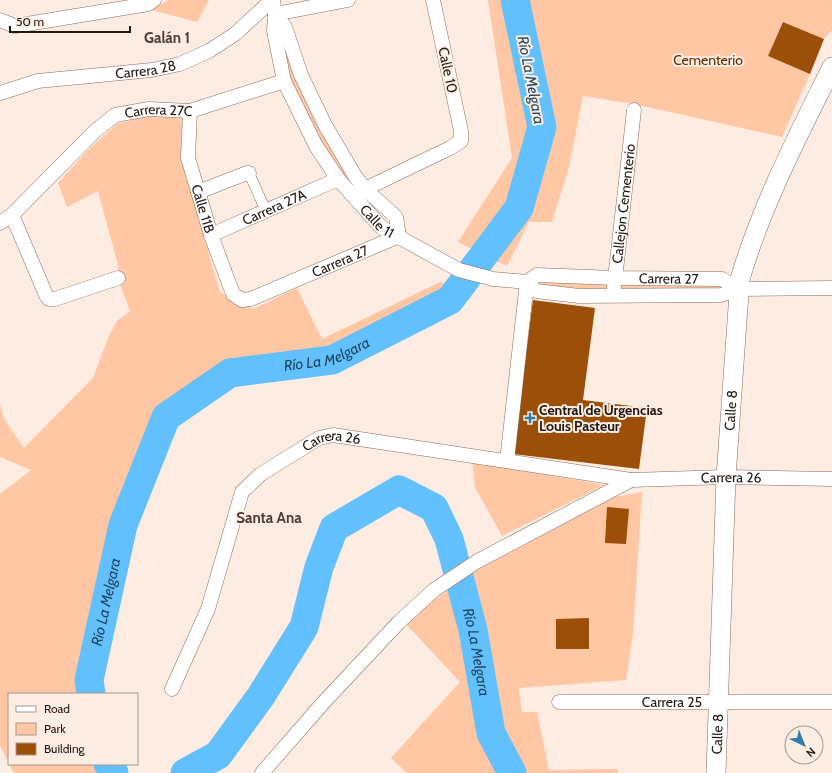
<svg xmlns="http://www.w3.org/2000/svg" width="832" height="773" viewBox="0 0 832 773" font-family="Cabin,sans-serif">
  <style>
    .green { fill: #ffc7a3 }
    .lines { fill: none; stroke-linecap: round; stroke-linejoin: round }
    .river { stroke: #62c0fc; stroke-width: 29 }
    .building { fill: #9b4f09 }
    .pedestrian-casing { stroke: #856f60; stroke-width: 11 }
    .minor-casing { stroke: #856f60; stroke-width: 15 }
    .secondary-casing { stroke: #856f60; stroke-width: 20 }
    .pedestrian { stroke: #fff; stroke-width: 10 }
    .minor { stroke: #fff; stroke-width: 14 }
    .secondary { stroke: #fff; stroke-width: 19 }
    .poi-dot { fill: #2c7eaf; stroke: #fcece2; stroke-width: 1.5 }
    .labels { text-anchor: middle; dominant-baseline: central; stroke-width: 4; stroke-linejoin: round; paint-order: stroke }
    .park-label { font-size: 14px; fill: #602c00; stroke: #fcece2 }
    .street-label { font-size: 14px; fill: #221913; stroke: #fcece2 }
    .poi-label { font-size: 14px; font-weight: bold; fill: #221913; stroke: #fcece2; text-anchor: start }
    .neighbourhood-label { font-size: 15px; font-weight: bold; fill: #523e30; stroke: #fcece2 }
    .water-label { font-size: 15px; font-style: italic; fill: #1f465f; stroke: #fcece2 }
  </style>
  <rect width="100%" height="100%" fill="#fcece2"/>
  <path class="green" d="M168,0h41l-12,22 -46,-12z
    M488,0h343l1,3v27l-8,9 -41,-17 -15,34 42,18 -28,63 -148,-33 -51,-8 -14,71 -17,55h-23l-22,44 -49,-24 54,-84z
    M280,20l81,169 -9,4 -35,-54 -31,-67z
    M149,115l37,1 -5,42 39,134 33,17 44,-21 25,51 118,-57 14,5 -6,7 -115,62 -110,10 -61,44 -47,117 -35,151 3,16h-74v69l-9,-17v-252l31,-24 -31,-13v-52l4,14 20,29 69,-70 15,-40 9,-17 13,-10 -10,-27 -2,-19 -20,-74 -31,16 -9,-24 29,-32 30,-27z
    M531,278l80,4 -1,11 -80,-5z
    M619,282l111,1 -2,11 -110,-2z
    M472,461l132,24 -102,51 -27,-49z
    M642,492l-9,143 -7,45 -107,8 3,24h15l12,58 69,-1v4h-102l-20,-41 -13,-73 -20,-81 147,-80z
    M456,585l8,33 23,120 18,35h-98l-16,-15 69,-76 -54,-58 28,-24z
    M9,764h91l6,9h-92z"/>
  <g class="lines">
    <g class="river">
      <path id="s1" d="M91,694l-2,-14 34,-155 43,-108 64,-44 102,-13 118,-60 69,-92 23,-81 -27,-127"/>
      <path d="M108,764l6,9"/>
      <path id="s2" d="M185,773l33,-18 43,-59 43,-69 15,-60 15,-39 65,-38 35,18 15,31 24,91 18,103 21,40"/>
    </g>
  </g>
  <path class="building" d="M783,22l41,17 -14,35 -42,-18z
    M533,300l62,8 -12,92 64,8 -8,61 -126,-15z
    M607,507l22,2 -3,35 -21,-1z
    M589,618v31h-33v-30z"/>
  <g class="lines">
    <g class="pedestrian-casing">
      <path id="pedestrian" d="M249,173l17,38"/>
    </g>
    <g class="minor-casing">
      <g id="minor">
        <path id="s3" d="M273,0l2,14 -1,17 10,50 32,65 22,33 44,49 77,42 34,9 34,3 9,9 43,5 142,-1 17,-6 94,-1"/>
        <path d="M275,14l10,13 16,48 24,50 30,51 10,13 31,28 3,19"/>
        <path d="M275,14l73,-14"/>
        <path d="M0,20l15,6 133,-22 6,-4"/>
        <path id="s4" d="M0,93l38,-12 114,-11 28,-6 29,-13 26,-17 37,-34"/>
        <path id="s5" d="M190,111l-2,47 23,77 22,59 9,6 9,-1 148,-63"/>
        <path d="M198,192l49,-19h2"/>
        <path d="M351,194l14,-5 85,-41 11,-7v-10l-28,-131"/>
        <path d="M12,215l34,80 3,4h6l63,-21"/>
        <path id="s6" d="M0,223l12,-8 82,-83 21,-17 34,-6 41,2 94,-30"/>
        <path id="s7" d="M211,235l127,-56"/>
        <path id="s8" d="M527,282l10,-7 78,3 107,1 16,10"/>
        <path id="s9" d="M614,288l20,-178"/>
        <path d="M507,461l20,-179"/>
        <path id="s10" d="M172,689l36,-80 34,-117 19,-18 58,-36 14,-3 298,45 95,-3 106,2"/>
        <path id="s11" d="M559,702h273"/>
        <path d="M262,773l61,-70 76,-81 35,-32 42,-28 155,-82"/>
      </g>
    </g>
    <g class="secondary-casing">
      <g id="secondary">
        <path id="s12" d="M716,773l10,-296 14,-198c22,-75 58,-143 92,-212"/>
      </g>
    </g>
    <use href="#pedestrian" class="pedestrian"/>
    <use href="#minor" class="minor"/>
    <use href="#secondary" class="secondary"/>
  </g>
  <path class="poi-dot" d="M528 412h4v4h4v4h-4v4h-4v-4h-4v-4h4z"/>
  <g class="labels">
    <g class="park-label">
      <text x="708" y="60">Cementerio</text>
    </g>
    <g class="street-label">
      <text stroke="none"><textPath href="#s4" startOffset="148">Carrera 28</textPath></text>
      <text transform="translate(448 70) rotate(78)">Calle 10</text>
      <text stroke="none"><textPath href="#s6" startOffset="202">Carrera 27C</textPath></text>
      <text stroke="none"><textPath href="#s9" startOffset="85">Callejon Cementerio</textPath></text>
      <text stroke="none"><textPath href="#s7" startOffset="69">Carrera 27A</textPath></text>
      <text stroke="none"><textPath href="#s5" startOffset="100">Calle 11B</textPath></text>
      <text stroke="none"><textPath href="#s3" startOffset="252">Calle 11</textPath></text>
      <text stroke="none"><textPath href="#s5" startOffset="307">Carrera 27</textPath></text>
      <text stroke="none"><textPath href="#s8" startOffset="144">Carrera 27</textPath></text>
      <text stroke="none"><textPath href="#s12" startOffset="363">Calle 8</textPath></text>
      <text stroke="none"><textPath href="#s10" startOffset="316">Carrera 26</textPath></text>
      <text stroke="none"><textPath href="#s10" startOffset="720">Carrera 26</textPath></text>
      <text stroke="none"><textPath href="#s11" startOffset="113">Carrera 25</textPath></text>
      <text stroke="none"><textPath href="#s12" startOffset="39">Calle 8</textPath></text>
    </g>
    <g class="poi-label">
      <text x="539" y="410">Central de Urgencias<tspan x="539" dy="16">Louis Pasteur</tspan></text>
    </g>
    <g class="neighbourhood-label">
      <text x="167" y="38">Galán 1</text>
      <text x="269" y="518">Santa Ana</text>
    </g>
    <g class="water-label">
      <text transform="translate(531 80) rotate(79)">Río La Melgara</text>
      <text stroke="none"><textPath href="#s1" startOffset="466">Río La Melgara</textPath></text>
      <text stroke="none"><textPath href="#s1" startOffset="94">Río La Melgara</textPath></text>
      <text stroke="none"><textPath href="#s2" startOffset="561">Río La Melgara</textPath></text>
    </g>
  </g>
  <rect x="8" y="693" width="130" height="72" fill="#fcece2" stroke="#a5988f"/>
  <rect x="16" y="706" width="20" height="6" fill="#ffffff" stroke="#a5988f"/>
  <text x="44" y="713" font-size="12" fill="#221913">Road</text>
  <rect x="16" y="723" width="20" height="12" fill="#ffc7a3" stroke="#a5988f"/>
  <text x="44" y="733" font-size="12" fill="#221913">Park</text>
  <rect x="16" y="743" width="20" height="12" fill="#9b4f09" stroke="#a5988f"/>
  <text x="44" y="753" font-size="12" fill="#221913">Building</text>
  <g transform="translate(804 745) rotate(137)"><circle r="19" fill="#fcece2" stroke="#a5988f"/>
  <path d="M0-3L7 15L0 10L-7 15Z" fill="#2c7eaf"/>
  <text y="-6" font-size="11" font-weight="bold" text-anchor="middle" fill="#221913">N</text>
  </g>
  <path d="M10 26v6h120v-6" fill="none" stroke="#221913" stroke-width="2"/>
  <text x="16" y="26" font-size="12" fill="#221913" stroke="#fcece2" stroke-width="3" paint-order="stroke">50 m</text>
</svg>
